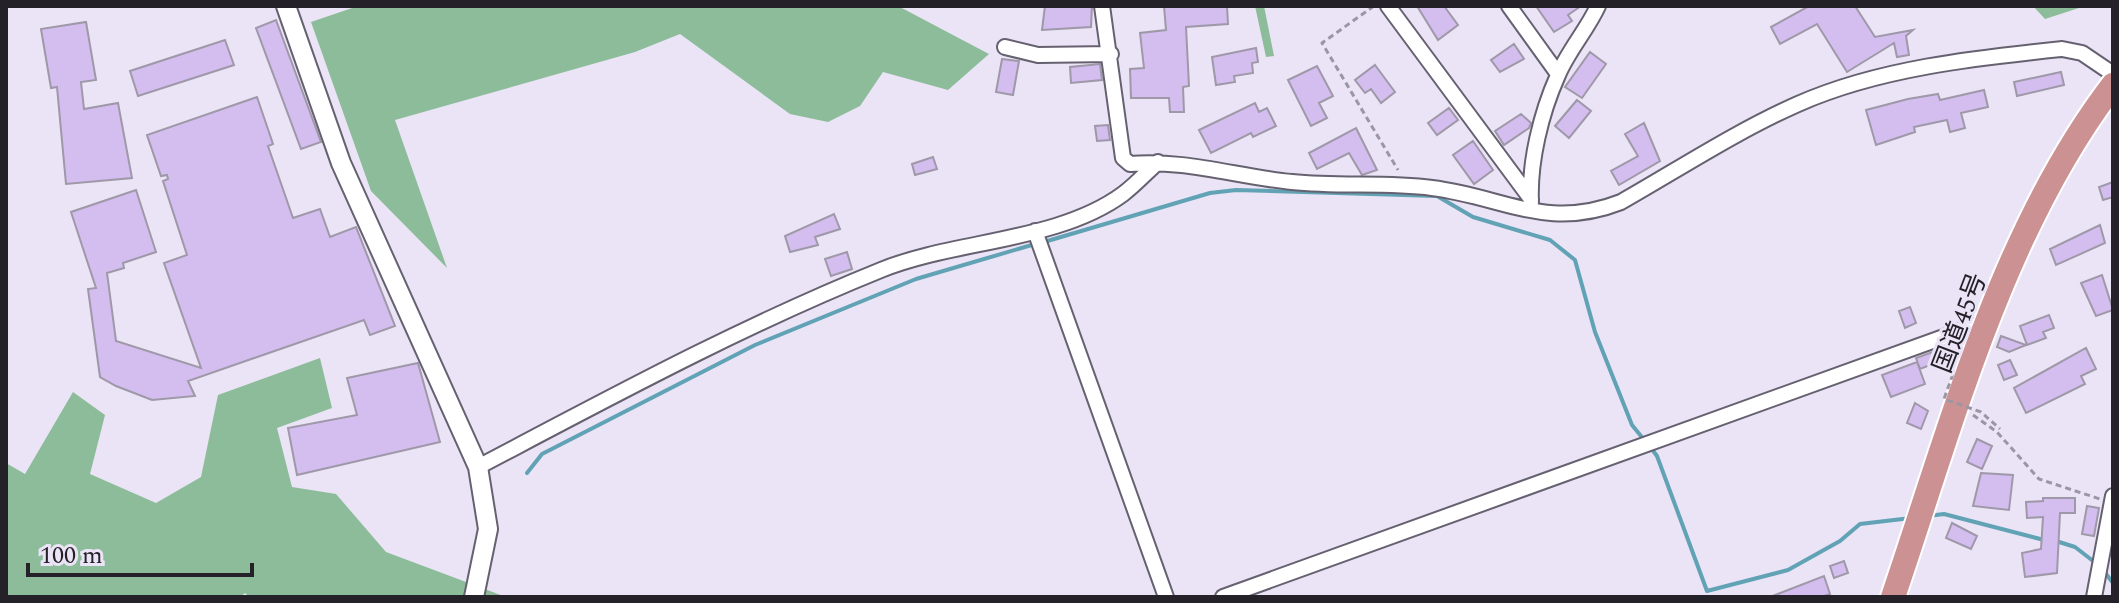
<svg xmlns="http://www.w3.org/2000/svg" width="2119" height="603" viewBox="0 0 2119 603" font-family="Spectral,'Noto Sans JP',serif">
  <style>
    .forest { fill: #8cbc99 }
    .lines { fill: none; stroke-linecap: round; stroke-linejoin: round }
    .stream { stroke: #62a2b5; stroke-width: 4 }
    .building { fill: #d3beef; stroke: #9f98a8; stroke-width: 2 }
    .minor-casing { stroke: #666170; stroke-width: 18 }
    .tertiary-casing { stroke: #666170; stroke-width: 22 }
    .trunk-casing { stroke: #fff; stroke-width: 28 }
    .path { stroke: #9b96a4; stroke-width: 3; stroke-dasharray: 6 4; stroke-linecap: butt }
    .minor { stroke: #fff; stroke-width: 14 }
    .tertiary { stroke: #fff; stroke-width: 18 }
    .trunk { stroke: #cc9293; stroke-width: 24 }
    .path-bridge { stroke: #9b96a4; stroke-width: 3; stroke-dasharray: 6 4; stroke-linecap: butt }
    .labels { text-anchor: middle; dominant-baseline: central; stroke-width: 6; stroke-linejoin: round; paint-order: stroke }
    .street-label { font-size: 26px; fill: #242128; stroke: #eae4f6 }
  </style>
  <rect width="100%" height="100%" fill="#eae4f6"/>
  <path class="forest" d="M358,6h540l91,48 -41,36 -65,-18 -23,34 -32,16 -38,-8 -110,-80 -45,18 -240,68 52,148 -76,-77 -60,-169z
    M1255,6h9l10,50 -8,1z
    M2033,6h52l-40,13z
    M320,358l12,50 -55,20 15,59 44,7 50,58 120,45h-257l-4,-4 -5,4h-234v-134l19,11 48,-82 32,23 -15,59 66,29 45,-26 17,-82z"/>
  <g class="lines">
    <path class="stream" d="M1044,242l166,-49 26,-3 201,6 36,21 77,23 25,20 20,72 37,93 13,16
      M1651,448l6,8 50,135 81,-21 52,-29 20,-17 51,-6
      M527,473l15,-19 213,-109 161,-66 119,-35
      M1928,516l16,-2 100,26
      M2056,541l19,6 22,17
      M2103,570l10,13"/>
  </g>
  <path class="building" d="M1045,6h47l-1,21 -49,3z
    M1164,6h63l1,18 -42,3 3,59 -6,1 1,25h-14l-1,-14h-38l-1,-29 14,-1 -4,-35 26,-3z
    M1417,6h27l14,19 -20,15z
    M1536,6h45l-13,9 4,6 -18,11z
    M1809,6h46l20,31 38,-7 -7,6 3,19 -12,2 -3,-14 -47,29 -30,-48 -37,20 -9,-17z
    M276,20l45,122 -20,7 -45,-121z
    M86,22l10,58 -15,2 3,27 34,-6 14,75 -66,6 -9,-97 -6,1 -10,-59z
    M225,40l9,25 -96,31 -8,-25z
    M1514,44l10,15 -24,13 -9,-12z
    M1256,48l2,14 -6,1 1,10 -19,3 1,6 -19,3 -4,-28z
    M1590,52l16,12 -24,34 -17,-11z
    M1002,59l17,2 -6,34 -17,-3z
    M1100,64l2,16 -31,3 -1,-16z
    M1375,65l20,27 -14,11 -10,-14 -6,4 -10,-13z
    M1317,66l16,30 -14,7 8,15 -16,8 -23,-46z
    M2061,72l3,13 -47,11 -3,-14z
    M1984,90l4,17 -27,6 4,15 -15,4 -3,-12 -33,7 1,5 -39,13 -10,-35 42,-11 30,-5 2,6z
    M257,97l16,47 -5,2 25,72 27,-9 10,28 26,-10 39,99 -25,9 -6,-15 -176,61 7,15 -43,4 -36,-14 -16,-9 -12,-88 8,-1 -25,-76 65,-22 20,62 -33,11 1,5 -17,5 9,68 85,27 -37,-105 23,-8 -24,-74 5,-2 -1,-4 -6,1 -14,-41z
    M1577,100l14,11 -22,27 -14,-12z
    M1255,103l4,9 8,-4 9,18 -23,11 -2,-4 -40,20 -12,-23z
    M1449,108l9,12 -21,15 -9,-12z
    M1521,114l10,9 -2,5 -25,17 -9,-14z
    M1644,123l16,38 -41,24 -8,-14 27,-15 -13,-22z
    M1108,125l2,15 -13,1 -2,-15z
    M1356,128l21,42 -15,5 -13,-22 -32,16 -8,-16z
    M1473,141l20,29 -19,14 -21,-29z
    M933,157l4,12 -22,6 -3,-11z
    M2113,182v15l-10,3 -4,-13z
    M834,214l6,15 -25,8 3,8 -28,7 -5,-16z
    M2100,225l5,18 -49,22 -6,-16z
    M847,252l5,17 -21,7 -6,-17z
    M2102,275l11,35 -17,6 -15,-33z
    M1910,307l6,16 -11,5 -6,-17z
    M2049,315l5,13 -11,4 3,6 -19,7 -7,-19z
    M2001,336l25,9 -17,7 -12,-5z
    M1949,346l4,10 -33,13 -4,-11z
    M2086,348l10,21 -15,7 4,8 -59,29 -12,-25z
    M2010,360l7,15 -13,5 -6,-15z
    M1917,362l8,22 -34,13 -9,-22z
    M418,363l22,79 -143,33 -9,-47 69,-13 -10,-37z
    M1915,403l13,8 -7,18 -14,-6z
    M1977,439l15,7 -10,23 -15,-7z
    M1981,473l32,2 -4,35 -36,-4z
    M2043,498h32v15h-15l-3,60 -32,4 -3,-24 19,-4 2,-32 -16,1 -1,-16 17,-1z
    M2087,506l12,2 -5,28 -12,-2z
    M1952,523l25,13 -6,13 -25,-11z
    M1844,561l4,12 -14,5 -4,-12z
    M1824,576l6,18 -9,3h-51z"/>
  <g class="lines">
    <g class="minor-casing">
      <path id="minor" d="M1102,6l21,152 7,6c54,-5 108,13 162,18 47,5 94,0 140,6 72,9 115,43 189,14 58,-33 116,-71 177,-98 81,-36 178,-46 264,-55l20,4 31,21
        M1388,6l143,193
        M1509,6l49,68
        M1005,47l33,8 73,-1
        M1531,203c-2,-41 10,-90 27,-128 10,-24 29,-45 40,-69
        M1035,231l131,366
        M478,467c133,-70 264,-141 403,-197 73,-30 177,-28 242,-76 12,-9 24,-22 35,-32
        M1223,597l765,-276
        M2094,597l19,-101"/>
    </g>
    <g class="tertiary-casing">
      <path id="tertiary" d="M286,6l55,157 137,304 10,62 -14,68"/>
    </g>
    <g class="trunk-casing">
      <path id="trunk" d="M1893,597c58,-170 109,-367 220,-512"/>
    </g>
    <path class="path" d="M1374,6l-52,37 76,127
      M1973,415l24,17 42,47 61,20"/>
    <use href="#minor" class="minor"/>
    <use href="#tertiary" class="tertiary"/>
    <use href="#trunk" class="trunk"/>
    <path class="path-bridge" d="M1953,374l-9,25 37,13 19,17"/>
  </g>
  <g class="labels">
    <g class="street-label">
      <text transform="translate(1960 323) rotate(-69)">国道45号</text>
    </g>
  </g>
  <rect width="2119" height="603" fill="none" stroke="#242128" stroke-width="16"/>
  <path d="M28 563v12h224v-12" fill="none" stroke="#242128" stroke-width="4"/>
  <text x="40" y="563" font-size="24" fill="#242128" stroke="#eae4f6" stroke-width="6" paint-order="stroke">100 m</text>
</svg>
